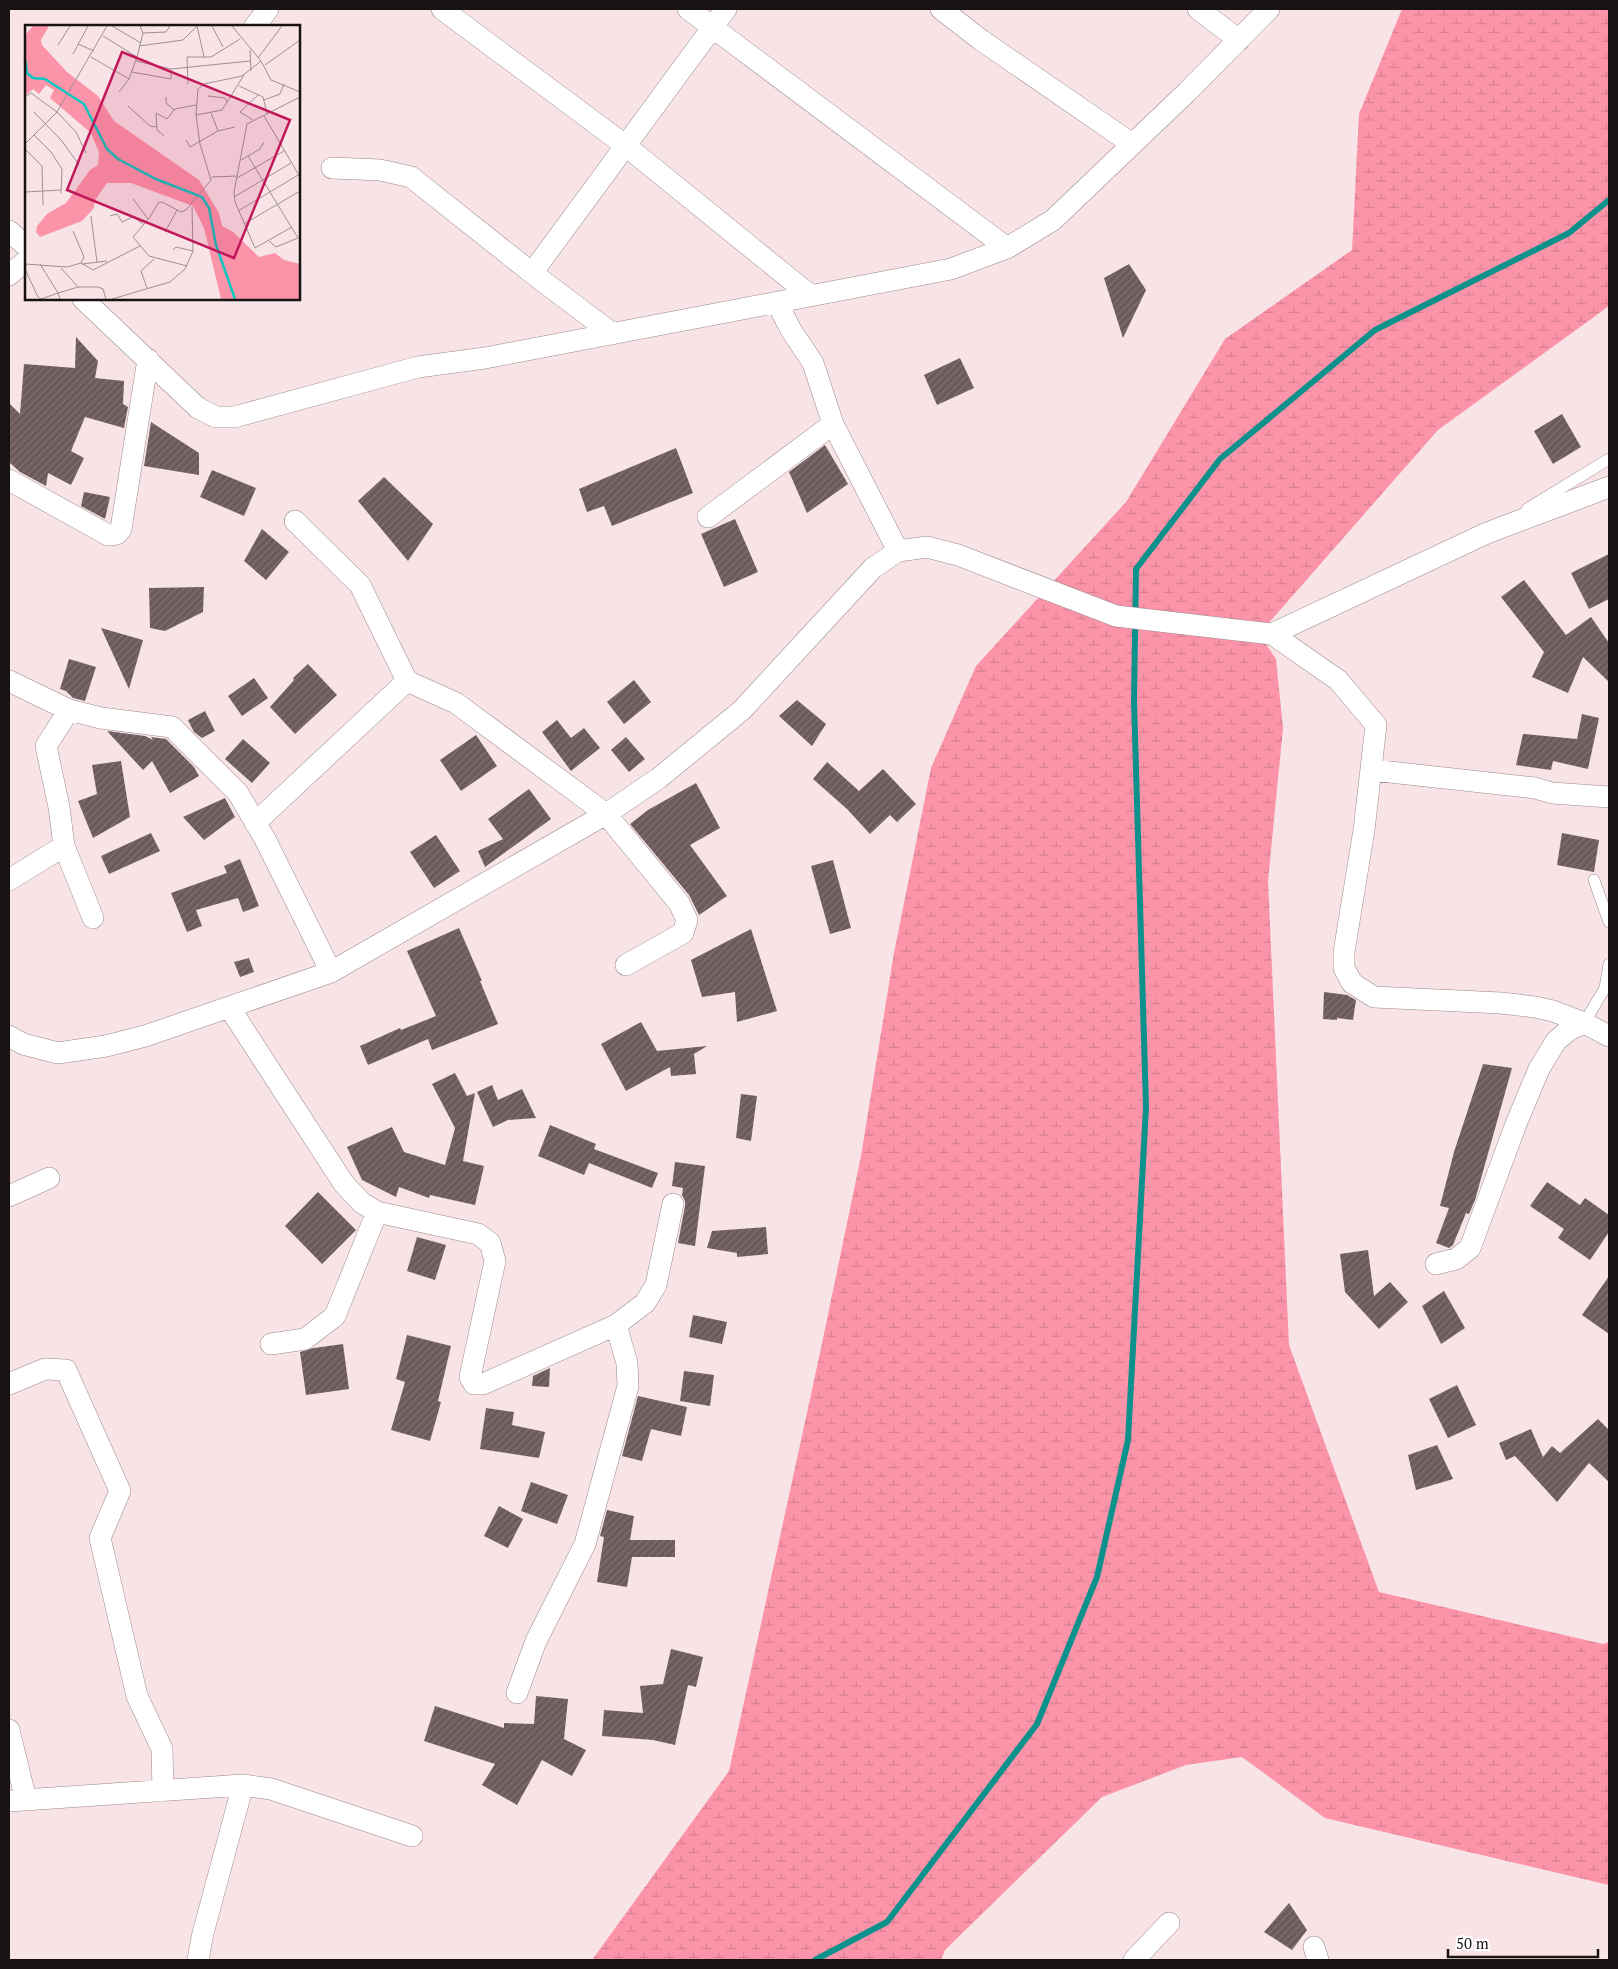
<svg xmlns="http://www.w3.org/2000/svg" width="1618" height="1969" viewBox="0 0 1618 1969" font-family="'PT Serif',serif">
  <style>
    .wetland { fill: url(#wetland-marsh) }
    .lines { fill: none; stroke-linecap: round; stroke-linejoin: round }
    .stream { stroke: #0d918c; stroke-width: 6 }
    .building { fill: url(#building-hatch) }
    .service-casing { stroke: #9b888b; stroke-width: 12 }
    .minor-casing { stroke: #9b888b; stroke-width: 22 }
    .service { stroke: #fff; stroke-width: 11 }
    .minor { stroke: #fff; stroke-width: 21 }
    .inset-river { fill: none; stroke: #08c7c0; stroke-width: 2.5 }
    .inset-road { fill: none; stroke: #9e9092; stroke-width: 1 }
    .view { fill: #c2185b; fill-opacity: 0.15; stroke: #c2185b; stroke-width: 2.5 }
    .inset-edge { fill: none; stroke: #181213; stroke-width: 2.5 }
  </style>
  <defs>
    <pattern id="wetland-marsh" width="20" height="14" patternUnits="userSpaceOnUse" patternTransform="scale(1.25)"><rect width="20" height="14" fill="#fc94a9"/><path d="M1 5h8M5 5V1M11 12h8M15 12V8" fill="none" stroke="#d77f91"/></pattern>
    <pattern id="building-hatch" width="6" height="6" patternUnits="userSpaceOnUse" patternTransform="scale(1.25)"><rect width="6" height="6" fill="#6c5b5d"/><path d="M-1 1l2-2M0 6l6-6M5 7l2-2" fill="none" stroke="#807274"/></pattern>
  </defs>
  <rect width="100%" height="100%" fill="#f8e4e7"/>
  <path class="wetland" d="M1402,9h207v297l-171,124 -179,204 17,25 7,69 -15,153 21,464 90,247 224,52 6,-2v243l-284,-67 -83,-61 -56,8 -84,32 -157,153 -4,10h-349l137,-189 91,-418 41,-197 33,-203 37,-185 45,-102 150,-164 99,-163 127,-89 7,-136z"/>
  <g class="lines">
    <path class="stream" d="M815,1960l72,-38 150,-198 60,-147 31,-137 18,-333 -12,-406 2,-132 84,-110 155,-129 194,-97 40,-33"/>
  </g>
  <path class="building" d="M1129,264l17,26 -23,48 -19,-60z
    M76,337l22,24 -3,17 29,3 -1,23 5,3 -4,21 -39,-11 -14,34 13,7 -13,27 -23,-12 -2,13 -26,-14 -11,-10v-59l11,11 4,-50 51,4z
    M960,358l14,30 -37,17 -13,-30z
    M1562,414l19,33 -28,17 -19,-33z
    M151,422l48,31v22l-55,-9z
    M825,445l23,39 -41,29 -18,-41z
    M676,448l17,45 -81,33 -8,-20 -17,6 -8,-23z
    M212,470l44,18 -12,28 -44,-19z
    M384,477l49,47 -25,37 -50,-60z
    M84,492l26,5 -5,22 -24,-13z
    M735,519l23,53 -34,15 -23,-53z
    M262,529l27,23 -23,28 -22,-19z
    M1609,554v45l-20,10 -18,-36z
    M1524,580l42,55 25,-18 18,26v39l-26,-25 -15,36 -36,-16 12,-25 -43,-55z
    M204,587l-1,25 -38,19 -15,-3 -1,-40z
    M101,628l42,12 -14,49z
    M69,659l27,8 -11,34 -12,-3 -7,-7 -6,-2z
    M308,664l29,31 -42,39 -25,-27 24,-27 -1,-2z
    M254,678l14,20 -26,18 -14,-20z
    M634,680l17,22 -27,22 -17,-22z
    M797,700l29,24 -14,22 -33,-30z
    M205,711l10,20 -13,7 -8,-6 -6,-12z
    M1582,714l17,4 -11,51 -35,-8 -2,9 -35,-5 7,-31 54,5z
    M557,720l14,18 13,-10 16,20 -29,23 -29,-39z
    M107,731l38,5 8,4 -2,-3 15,2 28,28 5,9 -29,17 -18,-32 -9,9z
    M476,735l21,31 -36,25 -21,-31z
    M626,737l19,22 -16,13 -18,-22z
    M243,739l27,24 -18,20 -27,-24z
    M121,761l9,56 -37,21 -15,-37 19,-7 -5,-29z
    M827,762l32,29 24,-22 33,35 -19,18 -7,-7 -20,19 -23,-25 -34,-30z
    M696,783l24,45 -30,17 37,51 -28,19 -10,-20 -59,-71 18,-14z
    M529,789l22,30 -66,48 -7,-16 25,-12 -15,-20z
    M225,798l10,19 -31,23 -21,-23z
    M151,833l9,18 -51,23 -8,-18z
    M1562,833l37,7 -5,32 -37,-7z
    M436,835l24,36 -26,17 -24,-36z
    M240,859l19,47 -16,6 -5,-14 -42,12 6,16 -15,6 -16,-39 56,-20 -3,-7z
    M833,860l18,68 -21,6 -19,-68z
    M459,928l23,53h-2l18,43 -66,26 -4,-11 -60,26 -8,-19 40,-18 1,2 35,-14 -29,-65z
    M751,929l26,82 -40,11 -2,-30 -33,5 -11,-37z
    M249,958l5,14 -14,5 -6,-15z
    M1324,992l23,3 9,5 -3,20 -16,-2v2l-14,-1z
    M641,1022l16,29 50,-5 -13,8 2,20 -25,2 -1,-9 -44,24 -25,-47z
    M1483,1064l29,4 -37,132 -6,14 -3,-1 -13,32 -4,3 -13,-5 13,-35 -9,-2 14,-54z
    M455,1073l12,23 8,-3 -12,68 21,5 -9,39 -45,-10 -1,3 -30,-11 -3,10 -34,-17 -15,-33 45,-20 12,25 41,13 10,-37 -23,-44z
    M492,1085l6,15 24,-11 14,29 -28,2 -15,7 -16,-35z
    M741,1094l16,2 -6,45 -15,-3z
    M550,1125l46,19 -2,5 64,24 -6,15 -63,-25 -5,12 -46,-19z
    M675,1162l30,4 -10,80 -17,-3 7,-37v-5l-3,-6 1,-7 -11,-2z
    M1547,1182l33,23 5,-7 24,17v17l-19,28 -32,-22 6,-9 -34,-23z
    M318,1192l38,38 -34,34 -37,-38z
    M766,1227l2,27 -31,3v-4l-30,-5 5,-17z
    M417,1237l29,8 -11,35 -28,-9z
    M1368,1250l6,46 16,-14 18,20 -29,27 -34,-37 -5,-38z
    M1609,1276v58l-27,-19z
    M1444,1291l21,37 -24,16 -19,-38z
    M693,1315l34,7 -5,22 -33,-7z
    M407,1335l44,11 -13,55 3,1 -11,39 -39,-11 14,-48 -9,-3z
    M343,1344l6,45 -43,6 -6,-43 14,-4z
    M550,1368l-1,19 -17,-1 1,-10z
    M684,1371l30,4 -4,31 -30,-5z
    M1457,1385l19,40 -28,13 -19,-39z
    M638,1396l49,11 -6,29 -30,-7 -9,32 -20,-5z
    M486,1408l28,4 -2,13 33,7 -6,26 -59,-9z
    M1598,1419l11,11v52l-20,-19 -32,39 -42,-46 -9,4 -7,-17 32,-14 12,28 9,-11 8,7z
    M1437,1445l16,34 -37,11 -8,-35z
    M531,1482l37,13 -11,29 -36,-13z
    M499,1506l24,13 -15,29 -24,-12z
    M607,1510l27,6 -4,24h45v17h-43l-5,30 -30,-5 7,-45 -4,-1z
    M671,1649l32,8 -7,30 -8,-2 -13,60 -22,-5 -51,-4 2,-26 39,3 -3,-27 23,-2z
    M536,1696l32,3 -4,40 22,11 -14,26 -30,-16 -25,45 -35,-20 13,-21 -71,-23 11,-35 69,22v-5l30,1z
    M1289,1903l18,27 -15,20 -28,-18z"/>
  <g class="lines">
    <g class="service-casing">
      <path id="service" d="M1527,509l82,-50
        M1594,880l15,42
        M1584,1023l21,-35 4,-24"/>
    </g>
    <g class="minor-casing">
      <path id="minor" d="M442,9l184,137 185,150
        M688,9l319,239
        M941,9l40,31 151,104
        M1198,9l41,31
        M255,26l13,-17
        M332,168l48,2 31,7 121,96 81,61
        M9,231l17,15
        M532,273l194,-264
        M9,275l17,-14
        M83,299l115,109 18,9h18l184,-50 67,-9 466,-89 56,-21 46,-28 134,-128 82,-83
        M777,303l14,27 22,33 20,61 65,127
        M9,480l99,55 9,-1 4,-5 27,-170
        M708,517l125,-93
        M295,521l65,64 47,96 49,22 150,111 73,89 8,17 -4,13 -57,32
        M1272,634l66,46 38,45 -12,105 -20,122v16l8,15 22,14 127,6 34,4 18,4 31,12 25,13
        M9,681l60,29 32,8 71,9 66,66 27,46 66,133
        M69,710l-23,36 13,61 5,39 29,72
        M1372,770l163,18 17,5 57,4
        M255,823l152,-142
        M9,880l55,-34
        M229,1007l115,177 18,19 15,9 101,22 12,9 5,18 -25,116 4,7h9l133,-59 29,-22 11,-18 17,-81
        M9,1036l14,8 35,9 48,-7 39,-10 186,-64 275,-158 53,-36 83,-68 131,-142 25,-17 29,-4 31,8 158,61 156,18 215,-101 122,-46
        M9,1196l40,-18
        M1436,1264l20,-5 14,-11 46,-124 23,-55 17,-28 13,-11 15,-7
        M271,1344l34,-5 30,-23 42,-104
        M9,1384l36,-15 21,1 54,121 -20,47 37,158 25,53 1,42
        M517,1693l19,-52 49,-97 43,-158 -1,-23 -11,-38
        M9,1730l17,70
        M9,1801l234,-16 28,4 141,47
        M1314,1947l4,13
        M198,1960l5,-27 40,-148
        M1134,1960l35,-37"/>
    </g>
    <use href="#service" class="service"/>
    <use href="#minor" class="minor"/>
  </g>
  <g transform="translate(25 25)">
    <rect width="275" height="275" fill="#f8e4e7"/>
    <path d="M8,1h16l-8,14 1,5 25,27 31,24 16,25 85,59 20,33 3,13 11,6 26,25 16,-4 9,7 16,4v35h-79l-17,-71 -11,-22 -62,-23h-24l-12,17 -1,8 -12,13 -42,16 -4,-5 1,-6 10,-12 19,-11 24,-33 8,-5 1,-13 -8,-19 -41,-35 4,-8 -8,-5 -7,9 -6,-5 -8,7v-61z" fill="#fc94a9"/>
    <path class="inset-river" d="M0,34l2,14 6,5 12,1 39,25 23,45 11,10 38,20 46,18 7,11 7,37 19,54"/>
    <path class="inset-road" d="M87,1l29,17M172,1l7,31M187,1l11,21M118,8l23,-1 4,-6M78,11l34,21M53,19l16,7M33,20l12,-19M114,21l44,-6 14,-14M225,25l1,21M48,29l15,-28M66,32l38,22M233,33l24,-32M111,36l35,8M236,36l10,19 29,12M240,40l35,-25M107,47l39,7v-10l79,-8M163,59l-1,-27h24l29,-18M214,61l24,11 4,17M94,67l10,-13 8,-22 6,-24 -3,-7M183,71l17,2 2,4M0,72l6,-4 26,19 19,20 10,21M141,72v6l8,7M239,75l16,-6 4,-10M103,81l22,20 6,1M9,87l28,29 17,24M186,88l7,18M171,90l26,-5 22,-35M239,91l36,61M228,95l-13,-8 18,-17M9,110l17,17 11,17 -1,24M139,111l-7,-6 -1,-17 11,6 8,-10 21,-4M161,115l4,7 28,-16 17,-4M0,119l32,-32 50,-86M0,124l17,17 1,39M223,131l50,82M216,135l19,-11 4,-7M187,152l25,-1M212,153l47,-27M0,167l36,-2M209,172l57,-34M108,174l15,20M213,186l62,-37M66,191l6,46M85,191l7,-2 5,8 11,-5 10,7M219,199l56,-33M267,202l-37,21 -20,-46 -1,-10 13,-68 53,-27M48,206l11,26 -3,6M140,207l12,-22M244,216l7,6 22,-9M148,225l3,-3 17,4M0,239l42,3 14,-4 12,7 47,-24M15,239l18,29 20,-6h20l5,2 3,10M57,239l25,-3M162,241l-38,-10 -16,-19 17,-20 8,-14 4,-1 19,10 5,-2 25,-30 -11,-36 -4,-29 2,-26 6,-5 38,-8 19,-15 -29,-35M36,243l17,19M0,244l13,28 3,2 17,-6 2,6M122,263l-6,-17 13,-12M87,274l58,-17 15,-13 8,-18 -1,-44"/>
    <path class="view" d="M97,27l168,68 -56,138 -167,-68z"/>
    <rect width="275" height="275" class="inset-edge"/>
  </g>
  <rect width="1618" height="1969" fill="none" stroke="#181213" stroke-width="20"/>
  <path d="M1448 1949v8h150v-8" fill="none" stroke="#181213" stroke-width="2.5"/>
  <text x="1456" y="1949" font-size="15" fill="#181213" stroke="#ffffff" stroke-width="4" paint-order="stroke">50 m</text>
</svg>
